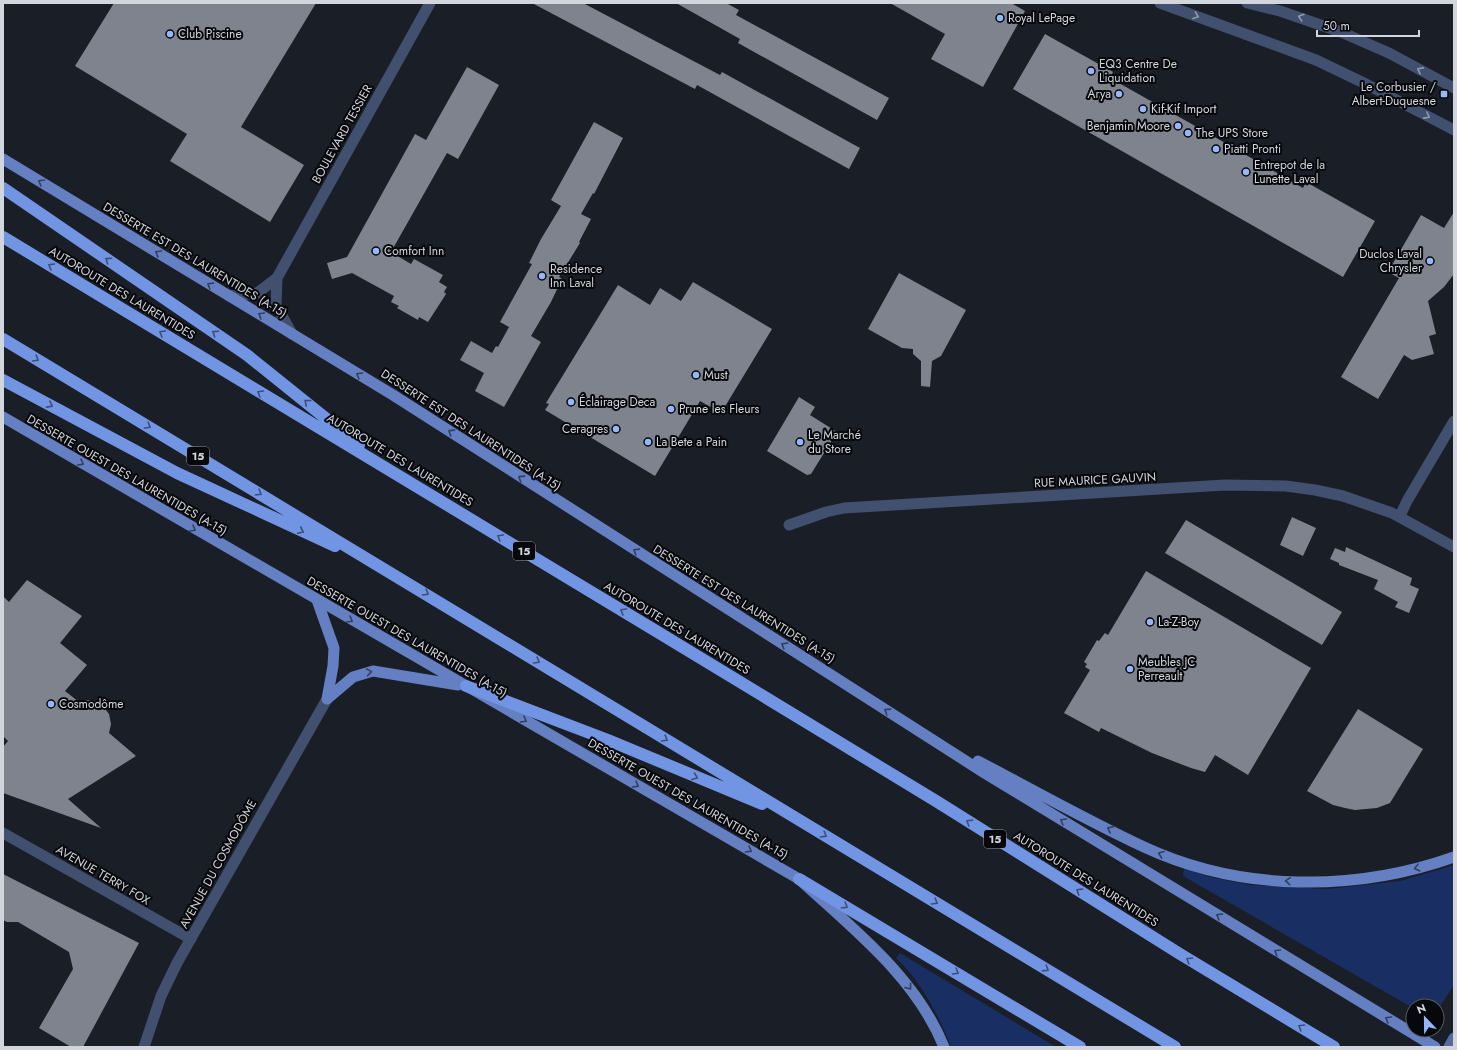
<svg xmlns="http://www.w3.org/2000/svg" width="1457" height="1050" viewBox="0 0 1457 1050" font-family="Jost,sans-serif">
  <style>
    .green { fill: #192e62 }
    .building { fill: #7e838d }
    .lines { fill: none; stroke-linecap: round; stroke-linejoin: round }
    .minor { stroke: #41506f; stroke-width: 11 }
    .tertiary { stroke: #41506f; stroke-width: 11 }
    .secondary { stroke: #556b9e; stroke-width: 11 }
    .primary { stroke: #6480c2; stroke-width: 11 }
    .motorway { stroke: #7194e3; stroke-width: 12 }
    .oneway { stroke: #9199aa }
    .oneway2 { stroke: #313e5d }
    .oneway3 { stroke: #3c4e77 }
    .poi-dot { fill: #96b6fd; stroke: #07080b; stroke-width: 1.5 }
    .labels { text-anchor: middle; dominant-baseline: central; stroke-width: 4; stroke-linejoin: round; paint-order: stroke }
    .shield { fill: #07080b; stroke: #95989d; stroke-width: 1 }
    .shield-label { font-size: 11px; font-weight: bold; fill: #d2d5db }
    .poi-label { font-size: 12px; fill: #d2d5db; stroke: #07080b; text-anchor: start }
    .street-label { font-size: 12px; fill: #d2d5db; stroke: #07080b }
  </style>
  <rect width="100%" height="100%" fill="#1a1e26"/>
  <path class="green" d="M1454,865v120l-17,26v-5h-24v2l-230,-132 1,-8 26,9 41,8 76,4 73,-8z
    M900,953l156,94h-105c-12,-31 -30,-66 -55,-89z"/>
  <path class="building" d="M114,3h202l-75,124 63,38 -34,57 -100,-61 17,-27 -112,-68z
    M532,3h51l137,72 2,-3 138,76 -11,21 -152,-84 -2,4z
    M676,3h50l13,7 -3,5 153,83 -12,22 -139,-77 2,-4z
    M890,3h121l14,8 -42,76 -52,-28 14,-25z
    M1045,34l68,38 -3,6 103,58 90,52 3,-6 69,39 -32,56 -330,-188z
    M467,67l32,18 -41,74 -11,-6 -56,99 20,12 3,-5 29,16 -4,7 8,5 -3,5 2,2 -18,28 -9,-5 -1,3 -21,-12 2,-2 -8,-4 3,-6 -42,-23 -20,6 -5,-16 20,-6 68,-123 11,6z
    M594,122l29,16 -29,56 -1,-1 -12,21 10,5 -12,23 1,1 -21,34 3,2 -11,23 -20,34 10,6 -37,65 -29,-16 9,-18 -24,-13 11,-19 21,12 4,-7 2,1 11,-20 -9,-5 32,-58 -3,-1 12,-24 20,-33 -10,-6z
    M1454,212v62l-10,13 -16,14 8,33 -7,2 5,18 -22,6 -8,-5 -26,44 -37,-22 58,-99 -11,-6 33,-57 23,13z
    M899,273l67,37 -25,46 -9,5 -2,26 -9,-1v-25l-8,-7v-5l-11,-1 -34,-19z
    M693,282l79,47 -51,84 -21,-12 -45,75 -110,-66 4,-6 -3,-1 72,-118 32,20 10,-17 21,13z
    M799,397l16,10 -5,8 27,17 -26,42 -4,1 -40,-24z
    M1292,517l24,11 -13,28 -23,-11z
    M1186,520l156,92 -20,33 -157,-92z
    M1346,547l66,31 -2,7 9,4 -10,24 -14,-6 3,-5 -24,-13 4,-9 -39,-15v-2l-9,-4 5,-11 10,4z
    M1146,571l165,97 -63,107 -33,-20 -10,17 -14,-4 -39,-15 -51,-25 -2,4 -35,-19 26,-43 -5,-3 2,-3 -3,-2 13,-22 2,1 6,-8 3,2z
    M27,580l55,36 -22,27 27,22 -22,26 14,11 8,-2 8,1 8,5 6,8 2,10 -2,9 27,23 -68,43 33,29 -98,-35v-46l5,-6 -5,-5v-140l6,6z
    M1358,709l65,40 -33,54 -13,5 -22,2 -10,-2 -12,-3 -26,-14z
    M3,874l136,69 -56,104h-12l-32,-19 34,-59 -4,-17 -51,-30h-11l-4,-2z"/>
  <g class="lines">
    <path class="minor" d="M277,278l-1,27 16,29
      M229,296l28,-3 20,-15 153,-275
      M1400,516l7,-15 47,-80
      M789,525l37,-13 18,-4 381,-23 61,1 29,4 28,6 49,17 62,34
      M3,833l188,106
      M144,1047l17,-51 16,-33 150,-264"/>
    <path class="tertiary" d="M1160,3l156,57 50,24 88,46
      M1247,3l33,8 61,21 48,21 65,35"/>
    <path class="secondary" d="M1449,1047l5,-9"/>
    <path class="primary" d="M3,159l390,236 590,377 452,275
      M3,417l796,462c54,50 117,98 145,168
      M317,600l17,48 -1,18 -6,33
      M327,699l26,-22 20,-6 85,14
      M978,761c55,29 110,60 166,86 97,45 211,45 310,10"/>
    <path class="motorway" d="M3,188l244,167 112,90
      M3,237l653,394 280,170 244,153 154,93
      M3,339l1172,708
      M3,380l174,93 158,73
      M466,686l142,54 154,64
      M799,879l281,168"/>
  </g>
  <defs><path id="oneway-chevron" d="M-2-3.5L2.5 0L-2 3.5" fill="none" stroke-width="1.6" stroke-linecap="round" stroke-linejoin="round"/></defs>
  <g class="oneway">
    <use href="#oneway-chevron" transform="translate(1196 16) rotate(20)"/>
    <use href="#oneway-chevron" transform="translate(1301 17) rotate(-162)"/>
    <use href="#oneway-chevron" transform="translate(1420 70) rotate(-152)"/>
    <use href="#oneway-chevron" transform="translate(1427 116) rotate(28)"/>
  </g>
  <g class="oneway2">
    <use href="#oneway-chevron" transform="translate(41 182) rotate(-149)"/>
    <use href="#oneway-chevron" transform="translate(158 253) rotate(-149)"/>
    <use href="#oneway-chevron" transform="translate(210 285) rotate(-148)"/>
    <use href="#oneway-chevron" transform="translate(261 315) rotate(-149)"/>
    <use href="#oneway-chevron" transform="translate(359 375) rotate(-149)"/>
    <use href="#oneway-chevron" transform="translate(451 432) rotate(-147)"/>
    <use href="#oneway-chevron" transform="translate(81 463) rotate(30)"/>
    <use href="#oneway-chevron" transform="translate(521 478) rotate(-147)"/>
    <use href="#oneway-chevron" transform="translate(193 529) rotate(30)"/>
    <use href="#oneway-chevron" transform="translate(636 551) rotate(-148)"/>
    <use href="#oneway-chevron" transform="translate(350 620) rotate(30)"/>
    <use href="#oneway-chevron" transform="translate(784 645) rotate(-148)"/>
    <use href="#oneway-chevron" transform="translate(369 672) rotate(-9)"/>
    <use href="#oneway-chevron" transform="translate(887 711) rotate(-147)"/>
    <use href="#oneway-chevron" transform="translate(524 720) rotate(30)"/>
    <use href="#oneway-chevron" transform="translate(636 785) rotate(30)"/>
    <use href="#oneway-chevron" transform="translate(1063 821) rotate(-149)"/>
    <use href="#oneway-chevron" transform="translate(1110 829) rotate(-153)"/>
    <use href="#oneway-chevron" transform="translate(749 850) rotate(30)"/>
    <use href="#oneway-chevron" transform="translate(1161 854) rotate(-159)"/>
    <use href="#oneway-chevron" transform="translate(1417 868) rotate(166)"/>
    <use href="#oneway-chevron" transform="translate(1288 881) rotate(-176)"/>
    <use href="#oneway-chevron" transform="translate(1219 916) rotate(-149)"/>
    <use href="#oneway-chevron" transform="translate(1277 952) rotate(-149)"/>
    <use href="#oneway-chevron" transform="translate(909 987) rotate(52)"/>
    <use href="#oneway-chevron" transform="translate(1388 1019) rotate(-149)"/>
  </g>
  <g class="oneway3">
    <use href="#oneway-chevron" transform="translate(108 260) rotate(-146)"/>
    <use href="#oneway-chevron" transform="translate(51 266) rotate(-149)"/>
    <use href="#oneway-chevron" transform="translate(162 333) rotate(-149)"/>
    <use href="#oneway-chevron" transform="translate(215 333) rotate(-146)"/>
    <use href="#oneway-chevron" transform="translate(36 359) rotate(31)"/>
    <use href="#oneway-chevron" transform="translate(260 393) rotate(-149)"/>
    <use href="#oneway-chevron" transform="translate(307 402) rotate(-141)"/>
    <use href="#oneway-chevron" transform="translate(50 405) rotate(28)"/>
    <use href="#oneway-chevron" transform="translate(148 426) rotate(31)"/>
    <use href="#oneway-chevron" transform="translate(259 493) rotate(31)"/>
    <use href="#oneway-chevron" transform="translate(301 531) rotate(25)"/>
    <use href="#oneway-chevron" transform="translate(500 537) rotate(-149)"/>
    <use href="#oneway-chevron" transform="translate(426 593) rotate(31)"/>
    <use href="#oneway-chevron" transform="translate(623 611) rotate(-149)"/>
    <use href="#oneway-chevron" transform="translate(537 661) rotate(31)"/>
    <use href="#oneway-chevron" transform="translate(665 739) rotate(31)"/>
    <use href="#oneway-chevron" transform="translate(695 777) rotate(22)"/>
    <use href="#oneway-chevron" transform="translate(969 822) rotate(-148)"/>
    <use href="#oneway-chevron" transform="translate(824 835) rotate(31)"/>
    <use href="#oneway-chevron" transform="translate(1079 891) rotate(-148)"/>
    <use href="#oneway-chevron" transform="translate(935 902) rotate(31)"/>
    <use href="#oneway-chevron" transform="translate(845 906) rotate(31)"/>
    <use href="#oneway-chevron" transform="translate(1189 960) rotate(-149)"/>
    <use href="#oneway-chevron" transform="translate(1046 969) rotate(32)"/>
    <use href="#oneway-chevron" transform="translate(956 972) rotate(31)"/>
    <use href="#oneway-chevron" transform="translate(1301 1027) rotate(-149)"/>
  </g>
  <g class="poi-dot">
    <circle cx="1000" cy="18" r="4"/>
    <circle cx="170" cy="34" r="4"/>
    <circle cx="1091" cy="71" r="4"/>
    <circle cx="1119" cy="94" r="4"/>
    <rect x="1440" y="90" width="8" height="8" rx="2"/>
    <circle cx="1143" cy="109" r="4"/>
    <circle cx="1178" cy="126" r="4"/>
    <circle cx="1188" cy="133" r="4"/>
    <circle cx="1216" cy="149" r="4"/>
    <circle cx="1246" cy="172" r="4"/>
    <circle cx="376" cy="251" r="4"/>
    <circle cx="1430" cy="261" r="4"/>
    <circle cx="542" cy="276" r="4"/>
    <circle cx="696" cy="375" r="4"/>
    <circle cx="571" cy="402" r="4"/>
    <circle cx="671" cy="409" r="4"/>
    <circle cx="616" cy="429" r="4"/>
    <circle cx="648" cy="442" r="4"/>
    <circle cx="800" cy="442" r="4"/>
    <circle cx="1150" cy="622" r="4"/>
    <circle cx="1130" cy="669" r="4"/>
    <circle cx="51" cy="704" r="4"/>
  </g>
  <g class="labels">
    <g class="shield">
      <rect x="187" y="447" width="22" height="18" rx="3"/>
      <rect x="513" y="542" width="22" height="18" rx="3"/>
      <rect x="984" y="830" width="22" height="18" rx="3"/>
    </g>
    <g class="shield-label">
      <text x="198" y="456">15</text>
      <text x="524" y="551">15</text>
      <text x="995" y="839">15</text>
    </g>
    <g class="poi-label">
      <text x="1008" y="18">Royal LePage</text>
      <text x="178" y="34">Club Piscine</text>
      <text x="1099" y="64">EQ3 Centre De<tspan x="1099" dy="14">Liquidation</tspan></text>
      <text x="1436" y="87" text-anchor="end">Le Corbusier /<tspan x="1436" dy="14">Albert-Duquesne</tspan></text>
      <text x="1111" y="94" text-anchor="end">Arya</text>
      <text x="1151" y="109">Kif-Kif Import</text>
      <text x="1170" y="126" text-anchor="end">Benjamin Moore</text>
      <text x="1196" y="133">The UPS Store</text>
      <text x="1224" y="149">Piatti Pronti</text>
      <text x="1254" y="165">Entrepot de la<tspan x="1254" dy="14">Lunette Laval</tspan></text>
      <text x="384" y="251">Comfort Inn</text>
      <text x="1422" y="254" text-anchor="end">Duclos Laval<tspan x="1422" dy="14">Chrysler</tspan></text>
      <text x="550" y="269">Residence<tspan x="550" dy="14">Inn Laval</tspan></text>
      <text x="704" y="375">Must</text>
      <text x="579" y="402">Éclairage Deca</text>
      <text x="679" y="409">Prune les Fleurs</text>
      <text x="608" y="429" text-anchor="end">Ceragres</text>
      <text x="808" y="435">Le Marché<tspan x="808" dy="14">du Store</tspan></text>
      <text x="656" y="442">La Bete a Pain</text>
      <text x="1158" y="622">La-Z-Boy</text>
      <text x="1138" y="662">Meubles JC<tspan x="1138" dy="14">Perreault</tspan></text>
      <text x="59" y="704">Cosmodôme</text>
    </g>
    <g class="street-label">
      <text transform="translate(342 134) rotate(-61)">BOULEVARD TESSIER</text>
      <text transform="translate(195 260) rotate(31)">DESSERTE EST DES LAURENTIDES (A-15)</text>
      <text transform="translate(122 293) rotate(31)">AUTOROUTE DES LAURENTIDES</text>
      <text transform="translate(471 430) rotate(33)">DESSERTE EST DES LAURENTIDES (A-15)</text>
      <text transform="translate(400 460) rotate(31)">AUTOROUTE DES LAURENTIDES</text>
      <text transform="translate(127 475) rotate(30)">DESSERTE OUEST DES LAURENTIDES (A-15)</text>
      <text transform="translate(1095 480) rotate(-3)">RUE MAURICE GAUVIN</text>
      <text transform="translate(744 604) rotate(32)">DESSERTE EST DES LAURENTIDES (A-15)</text>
      <text transform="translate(677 628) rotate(31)">AUTOROUTE DES LAURENTIDES</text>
      <text transform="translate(407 637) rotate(30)">DESSERTE OUEST DES LAURENTIDES (A-15)</text>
      <text transform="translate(688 799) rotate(30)">DESSERTE OUEST DES LAURENTIDES (A-15)</text>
      <text transform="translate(218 864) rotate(-61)">AVENUE DU COSMODÔME</text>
      <text transform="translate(103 875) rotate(30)">AVENUE TERRY FOX</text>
      <text transform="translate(1086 879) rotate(32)">AUTOROUTE DES LAURENTIDES</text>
    </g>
  </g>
  <rect width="1457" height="1050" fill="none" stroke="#d2d5db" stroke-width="8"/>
  <g transform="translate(1425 1018) rotate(338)"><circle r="19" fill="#07080b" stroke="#585a5e"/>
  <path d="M0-3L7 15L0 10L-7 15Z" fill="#96b6fd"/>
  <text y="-6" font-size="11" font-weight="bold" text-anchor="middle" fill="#d2d5db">N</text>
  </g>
  <path d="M1317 30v6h102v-6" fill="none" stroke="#d2d5db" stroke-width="2"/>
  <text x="1323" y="30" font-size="12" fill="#d2d5db" stroke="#07080b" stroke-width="3" paint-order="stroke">50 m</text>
</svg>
